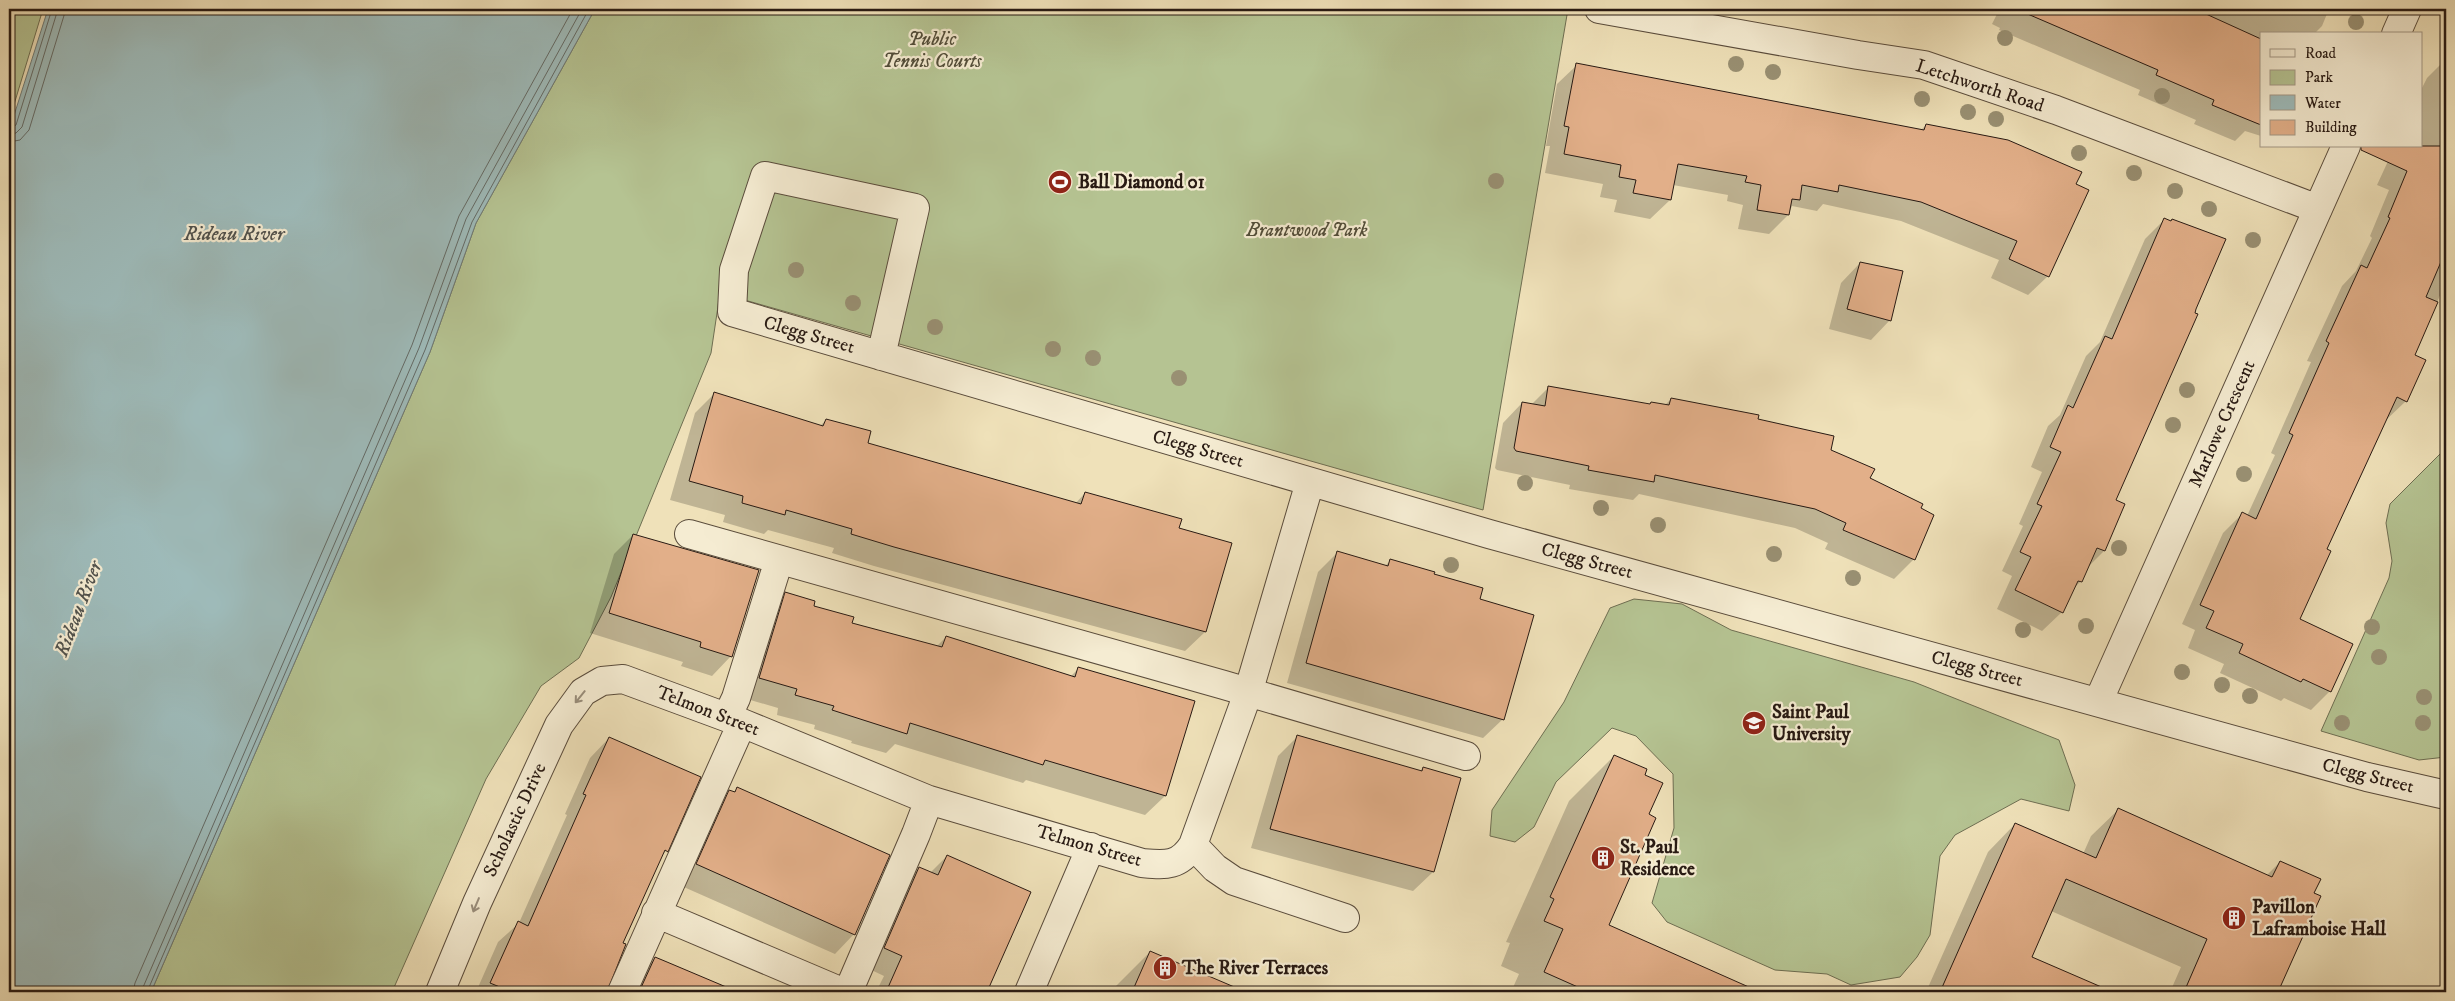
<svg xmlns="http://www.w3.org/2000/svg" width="2455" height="1001" viewBox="0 0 2455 1001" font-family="'IM FELL DW Pica',serif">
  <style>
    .green { fill: #b5c392; stroke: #6e6e52 }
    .water { fill: #9ebbba; stroke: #6f7b77 }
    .shadow { fill: #0003 }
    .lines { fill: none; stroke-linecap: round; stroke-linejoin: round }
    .shore { stroke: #636a66; stroke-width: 1 }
    .building { fill: #e2af89; stroke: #281a13 }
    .minor-casing { stroke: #5a4c3c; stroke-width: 30 }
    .minor { stroke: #f5ecd2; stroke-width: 28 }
    .tree { fill: #999073 }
    .oneway { stroke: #998e7c }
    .labels { text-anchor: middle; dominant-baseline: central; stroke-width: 4.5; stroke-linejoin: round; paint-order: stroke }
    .park-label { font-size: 19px; font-style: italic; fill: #524d39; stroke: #f5ecd2 }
    .street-label { font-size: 19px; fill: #281a13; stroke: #f5ecd2 }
    .poi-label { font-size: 19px; font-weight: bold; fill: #281a13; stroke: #f5ecd2; text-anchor: start }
    .water-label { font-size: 20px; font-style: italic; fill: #51524d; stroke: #f5ecd2 }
  </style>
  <rect width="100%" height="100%" fill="#efe1b9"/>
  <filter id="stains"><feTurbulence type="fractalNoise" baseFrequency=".004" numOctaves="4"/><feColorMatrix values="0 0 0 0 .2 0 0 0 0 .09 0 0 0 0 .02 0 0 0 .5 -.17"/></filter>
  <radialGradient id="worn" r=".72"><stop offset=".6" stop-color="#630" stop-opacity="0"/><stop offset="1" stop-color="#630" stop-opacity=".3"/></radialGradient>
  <path class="green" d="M9,9h34l-34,112z
    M595,9h973l-85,501 -763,-217 -9,60 -100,244 -32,61 -38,28 -55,93 -94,213h-241l279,-640 46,-129z
    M2446,448v309l-27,3 -98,-29 68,-153 3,-17 -6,-38 4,-19z
    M1634,599l48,5 49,26 183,52 145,58 16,45 -6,26 -48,-12 -66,36 -15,21 -10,79 -13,22 -17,20 -49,8 -24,-11 -52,-4 -108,-48 -15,-19 22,-75 -1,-54 -37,-38 -24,-8 -56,54 -22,45 -19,15 -25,-6 2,-26 72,-108 46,-94z"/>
  <path class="water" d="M48,9h547l-119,214 -46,129 -279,640h-142v-861z"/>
  <path class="shadow" d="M1971,9h257l15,6 6,-6h80l-7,17 -8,8h-53v102l-16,-5 -10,10 -41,-17 2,-4 -58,-25 2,-5 -141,-60 1,-2 -8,-4 5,-10z
    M2446,59v223l-33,74 -7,45 -20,19 -60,130 -28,70 32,71 -19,19 -27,-12 -3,3 -61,-28 4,-9 -36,-16 7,-18 -13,-6 41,-91 19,-19 5,2 28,-61 -4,-2 40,-91 -4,-1 35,-75 14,-15 16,-33 -2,-2 19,-46 -12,-5 18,-39h26v-56l6,-12z
    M1577,65l344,65 5,-5 149,59 -27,92 -20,19 -37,-17 8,-18 -98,-39 -78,-17 -6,7 -25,-5 -4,9 -19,19 -31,-5 5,-24 -16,-4 1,-6 -55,-10 -3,15 -20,19 -36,-7 3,-12 -17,-3 3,-13 -58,-11 5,-27h-4l11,-62z
    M2164,220l-49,280 9,4 -20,47 -17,17 -6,13 -9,9 -10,22 -20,19 -45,-22 15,-33 -10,-5 21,-45 -4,-2 23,-52 -11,-5 17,-41 12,-11 26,-59 14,-14 45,-103z
    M1860,263l30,57 -19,20 -42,-11 12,-46z
    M1549,387l100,18 15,1 7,-7 85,21 74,31 39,28 64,37 -20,44 -19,19 -69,-30 3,-6 -33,-15 -156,-34 -6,6 -64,-11 1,-4 -73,-15 -2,-2 8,-45 19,-20 9,2z
    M714,394l106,32 6,-6 40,23 209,61 10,-11 92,36 28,103 -20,19 -311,-85 -42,-13 2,-5 -66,-18 -4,4 -41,-12 2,-7 -55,-15 25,-87z
    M633,535l98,121 -19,20 -31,-10 2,-4 -93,-29 24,-79z
    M1337,553l48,13 5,-5 43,14 45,25 25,119 -20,19 -196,-55 31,-111z
    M786,594l64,29 86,24 10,-10 124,40 9,-9 86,128 -20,19 -119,-35 -3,3 -128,-39 -9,9 -35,-10 1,-2 -38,-12 1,-4 -38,-10 1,-7 -38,-11 26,-84z
    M1297,737l122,35 4,-4 36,10 -26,94 -20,19 -162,-43 27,-92z
    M609,738l57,113 -6,6 -38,87 2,1 -19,47h-129l22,-50 21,-19 48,-108 -2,-1 25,-56z
    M1614,756l29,20 4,39 -40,111 150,66h-246l8,-18 -18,-8 9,-23 -4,-1 63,-141z
    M737,789l117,145 -19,20 -158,-70 33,-73 19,-19 4,1z
    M2119,809l148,66 13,-13 33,31 6,3 -43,96h-106l11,-25 -130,-56 -20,46 79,35h-184l62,-140 27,-28 68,30 8,-18z
    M947,856l82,37 -44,99h-109l8,-16 -19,-9 35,-79 19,-20 11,5z
    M1150,952l92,40h-132z
    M655,958l80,34h-106l7,-14z"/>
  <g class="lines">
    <path class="shore" d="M9,129l7,-4 36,-116
      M9,135l7,-2 6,-6 36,-118
      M9,142l11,-2 9,-10 37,-121
      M133,992l2,-9 277,-638 47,-129 114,-207
      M141,992l278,-644 47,-129 116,-210
      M147,992l278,-642 47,-128 117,-213"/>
  </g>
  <path class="building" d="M2016,9h179l66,30v86l-49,-20 2,-5 -58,-25 2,-5z
    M1576,63l348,67 2,-6 82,16 74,32 -6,12 13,6 -40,87 -40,-18 8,-18 -96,-39 -82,-17 -1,7 -36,-7 -2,15 -8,-1 -3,16 -32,-5 4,-25 -16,-3 2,-6 -69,-12 -7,36 -38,-7 3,-13 -17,-3 2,-12 -57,-11 5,-27 -5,-1z
    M2361,146h85v104l-20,47 12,5 -23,53 11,5 -19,42 -10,-5 -70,152 4,2 -31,68 53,25 -22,48 -28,-13 -2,3 -62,-29 4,-9 -37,-16 8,-17 -14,-6 42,-93 14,7 37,-84 -4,-2 40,-90 -3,-2 35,-76 6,3 23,-50 -2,-1 19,-46 -46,-21z
    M2164,218l7,3 1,-2 54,20 -30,70 -1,4 3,1 -82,186 9,4 -20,47 -8,-3 -15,34 -4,-1 -15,32 -48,-23 16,-33 -11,-5 22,-46 -5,-2 24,-52 -11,-5 18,-42 5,3 32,-72 7,3z
    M1860,262l43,9 -12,50 -44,-12z
    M1548,386l102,18 1,-2 18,3 2,-7 88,17 -1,4 76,17 -3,14 44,19 -5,9 53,26 -2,4 13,7 -19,45 -72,-30 3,-7 -31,-14 -160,-34 -1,7 -66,-12 1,-4 -73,-15 -2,-3 8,-46 23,4z
    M714,392l109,34 3,-7 45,12 -3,12 213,61 4,-12 97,27 -3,9 53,15 -26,89 -312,-85 -43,-13 1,-5 -66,-19 -1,5 -43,-12 1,-7 -54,-15z
    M633,534l126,36 -27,87 -32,-10 1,-5 -92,-29z
    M1337,551l51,15 2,-7 45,13 -1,2 49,14 -3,11 54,16 -30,105 -198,-57z
    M785,592l30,9 -1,5 40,11 -2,6 90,24 4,-11 129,41 3,-10 117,34 -29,95 -121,-36 -2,5 -133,-42 -3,11 -75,-24 2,-4 -39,-11 2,-6 -38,-11z
    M1297,735l125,36 1,-4 38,11 -27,94 -164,-43z
    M609,737l92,40 -33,75 -3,-2 -42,93 3,1 -19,48h-95l-22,-9 28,-62 10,5 58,-131 -3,-1z
    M1614,755l33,14 -2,6 18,8 -14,31 7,4 -47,107 151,67h-171l-45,-20 19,-43 -19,-8 10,-22 -4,-2z
    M737,787l153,68 -35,80 -159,-71 33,-74 6,2z
    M2118,808l154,69 8,-16 41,18 -7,14 7,3 -43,96h-94l23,-53 -141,-60 -34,78 81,35h-173l75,-169 81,35z
    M947,855l84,37 -10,23 -34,77h-101l16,-36 -18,-8 35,-81 19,8z
    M1150,951l96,41h-114z
    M655,957l12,5 71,30h-99z"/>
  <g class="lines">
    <g class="minor-casing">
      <path id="minor" d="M1599,9l259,46 66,10 132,45 262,99
        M2396,34l11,-25
        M881,356l34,-148 -150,-32 -31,94 -2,42 757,222 878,243 79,18
        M689,534l535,151 242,71
        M2098,702l248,-556
        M727,717l9,-19 43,-138
        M1193,845l22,23 19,13 111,37
        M656,913l186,79
        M440,992l37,-89 82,-178 24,-33 19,-11 21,-2 119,44 187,77 213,63c23,2 37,4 51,-18l55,-152 62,-211
        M622,992l120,-269
        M848,992l68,-158 13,-34
        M1029,992l62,-145"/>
    </g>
    <use href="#minor" class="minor"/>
  </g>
  <g class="tree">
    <circle cx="2356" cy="22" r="8"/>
    <circle cx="2005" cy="38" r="8"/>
    <circle cx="1736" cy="64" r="8"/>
    <circle cx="1773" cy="72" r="8"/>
    <circle cx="2162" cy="96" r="8"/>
    <circle cx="1922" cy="99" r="8"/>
    <circle cx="1968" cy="112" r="8"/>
    <circle cx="1996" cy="119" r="8"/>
    <circle cx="2079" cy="153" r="8"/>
    <circle cx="2134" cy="173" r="8"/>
    <circle cx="1496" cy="181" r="8"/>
    <circle cx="2175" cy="191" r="8"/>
    <circle cx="2209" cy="209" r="8"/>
    <circle cx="2253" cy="240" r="8"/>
    <circle cx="796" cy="270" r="8"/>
    <circle cx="853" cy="303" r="8"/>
    <circle cx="935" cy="327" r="8"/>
    <circle cx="1053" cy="349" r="8"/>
    <circle cx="1093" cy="358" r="8"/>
    <circle cx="1179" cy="378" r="8"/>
    <circle cx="2187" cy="390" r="8"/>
    <circle cx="2173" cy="425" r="8"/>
    <circle cx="2244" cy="474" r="8"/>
    <circle cx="1525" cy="483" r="8"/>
    <circle cx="1601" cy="508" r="8"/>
    <circle cx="1658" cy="525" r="8"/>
    <circle cx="2119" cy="548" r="8"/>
    <circle cx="1774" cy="554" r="8"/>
    <circle cx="1451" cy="565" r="8"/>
    <circle cx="1853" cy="578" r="8"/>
    <circle cx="2086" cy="626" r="8"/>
    <circle cx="2372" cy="627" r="8"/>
    <circle cx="2023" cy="630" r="8"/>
    <circle cx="2379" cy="657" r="8"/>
    <circle cx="2182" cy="672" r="8"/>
    <circle cx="2222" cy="685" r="8"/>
    <circle cx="2250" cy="696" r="8"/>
    <circle cx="2424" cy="697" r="8"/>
    <circle cx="2342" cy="723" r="8"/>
    <circle cx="2423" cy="723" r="8"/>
  </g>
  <defs><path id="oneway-shaft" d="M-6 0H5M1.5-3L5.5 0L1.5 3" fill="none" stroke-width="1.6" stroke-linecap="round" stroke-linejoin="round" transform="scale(1.25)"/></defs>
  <g class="oneway">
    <use href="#oneway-shaft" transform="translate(580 697) rotate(129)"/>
    <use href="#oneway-shaft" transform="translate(476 905) rotate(113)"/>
  </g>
  <defs>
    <g id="stadium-disc" transform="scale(1.25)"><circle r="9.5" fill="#8f2418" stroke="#f5ecd2"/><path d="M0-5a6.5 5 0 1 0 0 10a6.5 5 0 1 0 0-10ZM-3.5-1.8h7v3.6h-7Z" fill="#fff"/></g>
    <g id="university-disc" transform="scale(1.25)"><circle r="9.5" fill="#8f2418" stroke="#f5ecd2"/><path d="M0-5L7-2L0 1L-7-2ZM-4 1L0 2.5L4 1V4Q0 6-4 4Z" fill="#fff"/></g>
    <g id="building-disc" transform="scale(1.25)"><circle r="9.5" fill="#8f2418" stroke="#f5ecd2"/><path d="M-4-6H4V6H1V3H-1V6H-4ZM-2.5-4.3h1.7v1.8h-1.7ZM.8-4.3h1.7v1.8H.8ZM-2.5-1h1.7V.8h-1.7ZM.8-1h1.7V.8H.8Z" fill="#fff"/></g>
  </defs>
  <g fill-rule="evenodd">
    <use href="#stadium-disc" x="1060" y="182"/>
    <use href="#university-disc" x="1754" y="723"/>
    <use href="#building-disc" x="1603" y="858"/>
    <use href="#building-disc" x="2234" y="918"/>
    <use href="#building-disc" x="1165" y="968"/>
  </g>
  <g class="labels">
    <g class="park-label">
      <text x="932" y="39">Public<tspan x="932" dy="22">Tennis Courts</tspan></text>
      <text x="1307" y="230">Brantwood Park</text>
    </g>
    <g class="street-label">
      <text transform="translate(1980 86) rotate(18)">Letchworth Road</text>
      <text transform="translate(809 335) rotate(16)">Clegg Street</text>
      <text transform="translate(2222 424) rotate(-66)">Marlowe Crescent</text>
      <text transform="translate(1198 449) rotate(16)">Clegg Street</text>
      <text transform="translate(1587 561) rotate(15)">Clegg Street</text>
      <text transform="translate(1977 669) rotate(15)">Clegg Street</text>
      <text transform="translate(708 711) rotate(21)">Telmon Street</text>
      <text transform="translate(2368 776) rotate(14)">Clegg Street</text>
      <text transform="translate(515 820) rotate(-65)">Scholastic Drive</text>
      <text transform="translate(1089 846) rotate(16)">Telmon Street</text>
    </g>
    <g class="poi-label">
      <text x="1078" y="182">Ball Diamond 01</text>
      <text x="1772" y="712">Saint Paul<tspan x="1772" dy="22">University</tspan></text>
      <text x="1620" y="847">St. Paul<tspan x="1620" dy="22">Residence</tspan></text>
      <text x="2252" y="907">Pavillon<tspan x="2252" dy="22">Laframboise Hall</tspan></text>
      <text x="1182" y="968">The River Terraces</text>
    </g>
    <g class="water-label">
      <text x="234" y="234">Rideau River</text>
      <text transform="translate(79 609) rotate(-69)">Rideau River</text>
    </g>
  </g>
  <rect width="2455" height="1001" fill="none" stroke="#efe1b9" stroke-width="30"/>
  <rect x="10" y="10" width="2435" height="981" fill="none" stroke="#281a13" stroke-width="2.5"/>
  <rect x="15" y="15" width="2425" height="971" fill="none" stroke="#281a13"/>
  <rect x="2260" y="32" width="162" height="115" fill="#f5ecd2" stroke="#a39886"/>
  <rect x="2270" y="49" width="25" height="8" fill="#f5ecd2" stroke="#a39886"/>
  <text x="2305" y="58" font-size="15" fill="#281a13">Road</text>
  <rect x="2270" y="70" width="25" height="15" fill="#b5c392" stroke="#a39886"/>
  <text x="2305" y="82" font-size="15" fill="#281a13">Park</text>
  <rect x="2270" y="95" width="25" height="15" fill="#9ebbba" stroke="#a39886"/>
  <text x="2305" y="108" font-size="15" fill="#281a13">Water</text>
  <rect x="2270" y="120" width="25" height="15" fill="#e2af89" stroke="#a39886"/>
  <text x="2305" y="132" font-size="15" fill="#281a13">Building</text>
  <rect width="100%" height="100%" filter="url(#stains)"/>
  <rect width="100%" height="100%" fill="url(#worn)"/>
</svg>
